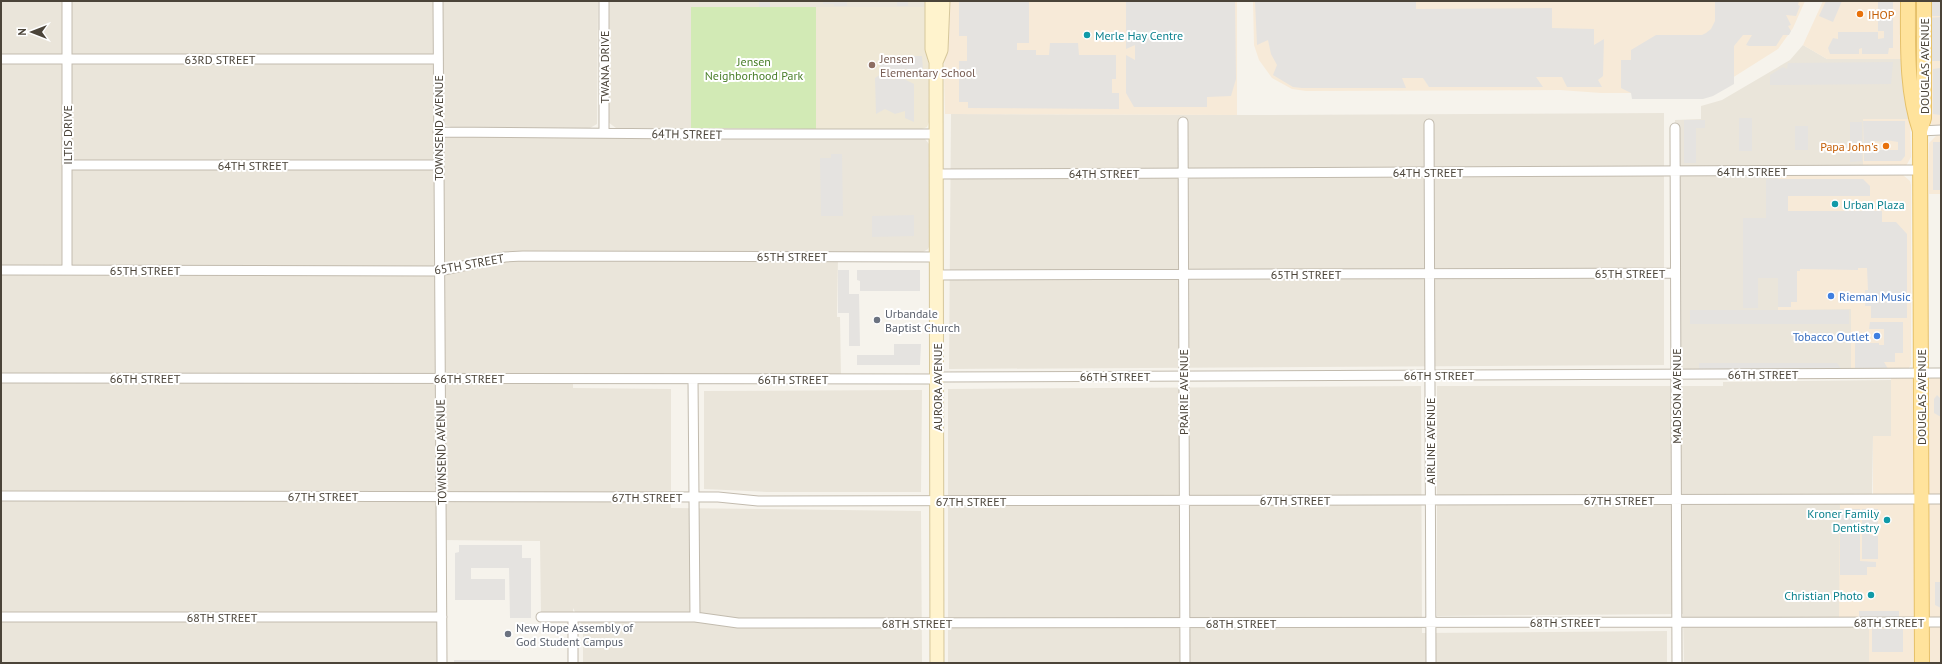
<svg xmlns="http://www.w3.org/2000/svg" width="1942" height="664" viewBox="0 0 1942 664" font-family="'PT Sans',sans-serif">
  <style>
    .residential { fill: #eae5da }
    .commercial { fill: #f7ead8 }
    .education { fill: #efe8d6 }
    .green { fill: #d2eab5 }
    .parking { fill: #e5e3e0; fill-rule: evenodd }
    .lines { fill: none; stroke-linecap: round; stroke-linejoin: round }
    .street-casing { stroke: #c2bbae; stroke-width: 11 }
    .secondary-casing { stroke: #d6c79b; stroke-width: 15 }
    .primary-casing { stroke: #e6c16a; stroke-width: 16 }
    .street { stroke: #fff; stroke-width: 9 }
    .secondary { stroke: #fff3cd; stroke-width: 13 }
    .primary { stroke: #ffe39c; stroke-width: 14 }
    .food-dot { fill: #e8710a; stroke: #fff; stroke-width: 1.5 }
    .culture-dot { fill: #0f9aa8; stroke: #fff; stroke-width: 1.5 }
    .education-dot { fill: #8d6e63; stroke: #fff; stroke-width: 1.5 }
    .shop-dot { fill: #3f7fe0; stroke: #fff; stroke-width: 1.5 }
    .worship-dot { fill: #6b7280; stroke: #fff; stroke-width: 1.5 }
    .labels { text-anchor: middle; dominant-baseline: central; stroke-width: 4; stroke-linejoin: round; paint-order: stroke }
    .food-label { font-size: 12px; fill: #c56008; stroke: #fff; text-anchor: start }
    .culture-label { font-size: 12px; fill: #0d838f; stroke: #fff; text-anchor: start }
    .education-label { font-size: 12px; fill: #785e54; stroke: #fff; text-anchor: start }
    .street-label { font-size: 12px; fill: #4b4439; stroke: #fff }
    .park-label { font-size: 12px; fill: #4a7f2a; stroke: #fff }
    .shop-label { font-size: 12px; fill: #366cbe; stroke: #fff; text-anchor: start }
    .worship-label { font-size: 12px; fill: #5b616d; stroke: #fff; text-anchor: start }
  </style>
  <rect width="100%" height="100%" fill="#f6f3ec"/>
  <path class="residential" d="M1,1h437v130l487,8 4,5 1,101 -2,4 -5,3h-108v4l23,1 -1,60h3l1,62h-268v9l98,1v119l250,3 1,152h-339v-36l-10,-19v9h-32l-1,-76 -98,-1v123h-441z
    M442,1h156l-1,123 -7,4 -139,-1 -6,-2 -2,-4z
    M607,1h321v6h-237v121h-75l-8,-6z
    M1803,45l24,14h77l6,60 -47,52h-85v138h73v65l-175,1 -1,-255 26,-1v-13l21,-6 68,-40z
    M1664,113v252l-715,4 2,-255 298,1z
    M1891,380v56h-18l-4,227h-185l-1,-49 -246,2v-230h286v-4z
    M1421,386l1,247 245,-2v32h-719v-274z
    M922,390l-1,102h-154l-63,-3v-98z"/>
  <path class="commercial" d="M947,1h290v114l-292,-1 -1,-41z
    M1253,1h552l-12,27 -15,21 -57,36 -21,8h-99l-41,-3 -254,1 -14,-2 -20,-11 -13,-18 -5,-15z
    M1823,1h81v58h-77l-24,-14z
    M1928,1h13v126h-7l-5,-5z
    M1863,119h47l1,38 -5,9h-43z
    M1936,136h5v58h-12v-51z
    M1903,175l7,6 1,4v180l-3,4 -57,2v-62l-73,1v-134z
    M1941,373v290h-72v-41h-30l1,-122 33,-1v-63h18v-62z"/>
  <path class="education" d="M816,7h112l1,115 -2,5 -5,2h-106z"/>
  <path class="green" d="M691,7h125v122l-125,-1z"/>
  <path class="parking" d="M759,1h11v6h-11z
    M823,1h24v5h-13v-2h-11z
    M897,1h11v5h-11z
    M959,1h70v42h-12v7h19v5h13l1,-12h28l1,12h37v24h-4v14h7v16l-151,-1v-6h-9v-41h8v-25h-8z
    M1126,1h109l1,78 -5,17 -24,1v10h-73l-8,-14v-38l9,5v-15l-9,4z
    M1255,1h161v8l136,-1v20l42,1v16l10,-6 -1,37 -5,4 4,7h-35l-5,-10h-26l7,10h-114l-6,-9h-21l4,10h-104l-9,-1 -20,-12 4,-10 -6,-11 -3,-14 -11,5z
    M1715,1h84l-1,4 2,1 -4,10 -10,-1 5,10 -3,1 3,5 -2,4h-6l-7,11h-27l-3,-1 6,-10h-9l-9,11v38l-21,12 -10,3h-71l-1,-6 -10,-5v-28h10v-10l25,-15h46l4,-2 5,-4 4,-8z
    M1826,1h16l-9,21 -14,-6z
    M1878,1h15v47h-4l-1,6h-26v-6l-3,1v5h-29l-2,-6 5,-10 5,1v-7h40v7l6,-1v-7h-6z
    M1931,1h10v15h-10z
    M1941,17v44h-13v-43z
    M880,56h42l1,13h-43z
    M1893,62l-2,22 -121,1v-10l13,-8 4,2 1,-6z
    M1940,64h1v56l-1,-5 -7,-1v-45l7,-1z
    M884,72v3l10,5 10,-6v5l10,5v38l-9,-4v-7l-10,3 -10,-5 -9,5 -1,-36z
    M1739,118h13v33h-13z
    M1684,120h21v8h-9v35h-12z
    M1863,121h42v35l-4,5h-37zM1886,140l12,2v8h-25v-9l12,1z
    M1850,122h12v39l-12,1z
    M1795,126h13v24h-13z
    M1933,142h8v48h-8z
    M831,154h11l1,62h-22l-1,-58h11z
    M1766,179h97l7,7v10h-82v15h94v11h14l11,12v84h-36v-12h-6v-16h3l-1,-22h-9v2l-58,-1v2h-3v31h-6v5h-13v-29h-20v30h-15v-90h23z
    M914,215v21l-42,1v-21z
    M838,270h11v24h10l1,52h-11v-33h-11z
    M857,270h63v21h-60v-10l-3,-1z
    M1690,310h159v14h-159z
    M1870,322h33v31h-8v9h-11l7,12h-36v-31h24v2h5v-16h-15z
    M894,344h27l-1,21h-63v-10h37z
    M1699,363h138l8,11 -146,1z
    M1937,395l4,4v18l-7,-4v-14z
    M1840,509h20v52l16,1v5h-9v8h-27z
    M1862,509h16v23h-8v3l8,1v23h-16z
    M459,545h63v13h9v60h-21l-1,-50h-38v11h34v21h-50v-47l4,-1z
    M1935,582h6v26l-6,-3z
    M1859,611h40v11h-40z
    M1872,629h31v23h-31z
    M454,660h46v3h-46z"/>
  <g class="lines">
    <g class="street-casing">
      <path id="street" d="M67,1v269
        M438,1l4,662
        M604,1v131
        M1,59h437
        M1183,122l2,541
        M1429,124l2,539
        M1675,128l2,535
        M1920,131l21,-1
        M438,132l253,2h245
        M67,165h371
        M936,174l984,-4
        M1,270l438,1 66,-14 18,-1 413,1
        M936,275l739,-2
        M937,377l1004,-4
        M1,378l936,1
        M693,379l2,238
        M1,496l717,1 40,4 1183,-2
        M1,617h441
        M541,617h154l43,6 1203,-1
        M573,617v46"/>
    </g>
    <g class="secondary-casing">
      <path id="secondary" d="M932,1v48l4,13 1,601
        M936,62l5,-12 2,-49"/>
    </g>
    <g class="primary-casing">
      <path id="primary" d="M1908,1c0,43 -2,89 12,130l2,532
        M1920,131l4,-13v-117"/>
    </g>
    <use href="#street" class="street"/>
    <use href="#secondary" class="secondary"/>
    <use href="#primary" class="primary"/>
  </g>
  <g class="food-dot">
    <circle cx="1860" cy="14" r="4"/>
    <circle cx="1886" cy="146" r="4"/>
  </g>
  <g class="culture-dot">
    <circle cx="1087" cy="35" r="4"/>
    <circle cx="1835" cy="204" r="4"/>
    <circle cx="1887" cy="520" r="4"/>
    <circle cx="1871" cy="595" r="4"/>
  </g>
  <circle class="education-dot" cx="872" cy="65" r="4"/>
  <g class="shop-dot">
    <circle cx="1831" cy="296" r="4"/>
    <circle cx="1877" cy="336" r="4"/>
  </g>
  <g class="worship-dot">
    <circle cx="877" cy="320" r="4"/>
    <circle cx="508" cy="634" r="4"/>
  </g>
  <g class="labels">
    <g class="food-label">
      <text x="1868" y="14">IHOP</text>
      <text x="1878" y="146" text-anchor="end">Papa John's</text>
    </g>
    <g class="culture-label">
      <text x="1095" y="35">Merle Hay Centre</text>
      <text x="1843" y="204">Urban Plaza</text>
      <text x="1879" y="513" text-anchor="end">Kroner Family<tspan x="1879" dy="14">Dentistry</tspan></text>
      <text x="1863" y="595" text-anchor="end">Christian Photo</text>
    </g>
    <g class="education-label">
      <text x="880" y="58">Jensen<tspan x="880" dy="14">Elementary School</tspan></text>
    </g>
    <g class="street-label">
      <text x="220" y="59">63RD STREET</text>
      <text transform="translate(1924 66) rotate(-90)">DOUGLAS AVENUE</text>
      <text transform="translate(604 67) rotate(-90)">TWANA DRIVE</text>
      <text transform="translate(438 128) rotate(-90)">TOWNSEND AVENUE</text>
      <text transform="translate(687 134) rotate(1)">64TH STREET</text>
      <text transform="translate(67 135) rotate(-90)">ILTIS DRIVE</text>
      <text x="253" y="165">64TH STREET</text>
      <text x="1752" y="171">64TH STREET</text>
      <text x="1428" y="172">64TH STREET</text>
      <text x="1104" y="173">64TH STREET</text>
      <text x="792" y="256">65TH STREET</text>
      <text transform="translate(469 264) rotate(-10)">65TH STREET</text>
      <text x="145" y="270">65TH STREET</text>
      <text x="1630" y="273">65TH STREET</text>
      <text x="1306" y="274">65TH STREET</text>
      <text x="1763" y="374">66TH STREET</text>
      <text x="1439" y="375">66TH STREET</text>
      <text x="1115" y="376">66TH STREET</text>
      <text x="145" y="378">66TH STREET</text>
      <text x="469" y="378">66TH STREET</text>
      <text x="793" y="379">66TH STREET</text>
      <text transform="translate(937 387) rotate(-90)">AURORA AVENUE</text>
      <text transform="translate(1183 392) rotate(-90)">PRAIRIE AVENUE</text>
      <text transform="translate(1676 396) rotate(-90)">MADISON AVENUE</text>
      <text transform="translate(1921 397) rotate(-90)">DOUGLAS AVENUE</text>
      <text transform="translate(1430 441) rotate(-90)">AIRLINE AVENUE</text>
      <text transform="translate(441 452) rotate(-91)">TOWNSEND AVENUE</text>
      <text x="323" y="496">67TH STREET</text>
      <text x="647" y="497">67TH STREET</text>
      <text x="1295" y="500">67TH STREET</text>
      <text x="1619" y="500">67TH STREET</text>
      <text x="971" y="501">67TH STREET</text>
      <text x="222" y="617">68TH STREET</text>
      <text x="1565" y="622">68TH STREET</text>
      <text x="1889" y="622">68TH STREET</text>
      <text x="917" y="623">68TH STREET</text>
      <text x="1241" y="623">68TH STREET</text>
    </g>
    <g class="park-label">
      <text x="754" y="61">Jensen<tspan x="754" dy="14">Neighborhood Park</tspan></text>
    </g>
    <g class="shop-label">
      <text x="1839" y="296">Rieman Music</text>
      <text x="1869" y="336" text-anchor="end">Tobacco Outlet</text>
    </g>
    <g class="worship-label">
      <text x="885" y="313">Urbandale<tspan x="885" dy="14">Baptist Church</tspan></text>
      <text x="516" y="627">New Hope Assembly of<tspan x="516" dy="14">God Student Campus</tspan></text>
    </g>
  </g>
  <rect width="1942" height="664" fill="none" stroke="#4b4439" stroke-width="4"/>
  <g transform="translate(32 32) rotate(270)" stroke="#ffffff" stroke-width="3" paint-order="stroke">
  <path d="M0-3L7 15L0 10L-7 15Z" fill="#4b4439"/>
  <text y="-6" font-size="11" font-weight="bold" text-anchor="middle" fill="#4b4439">N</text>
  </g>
</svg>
